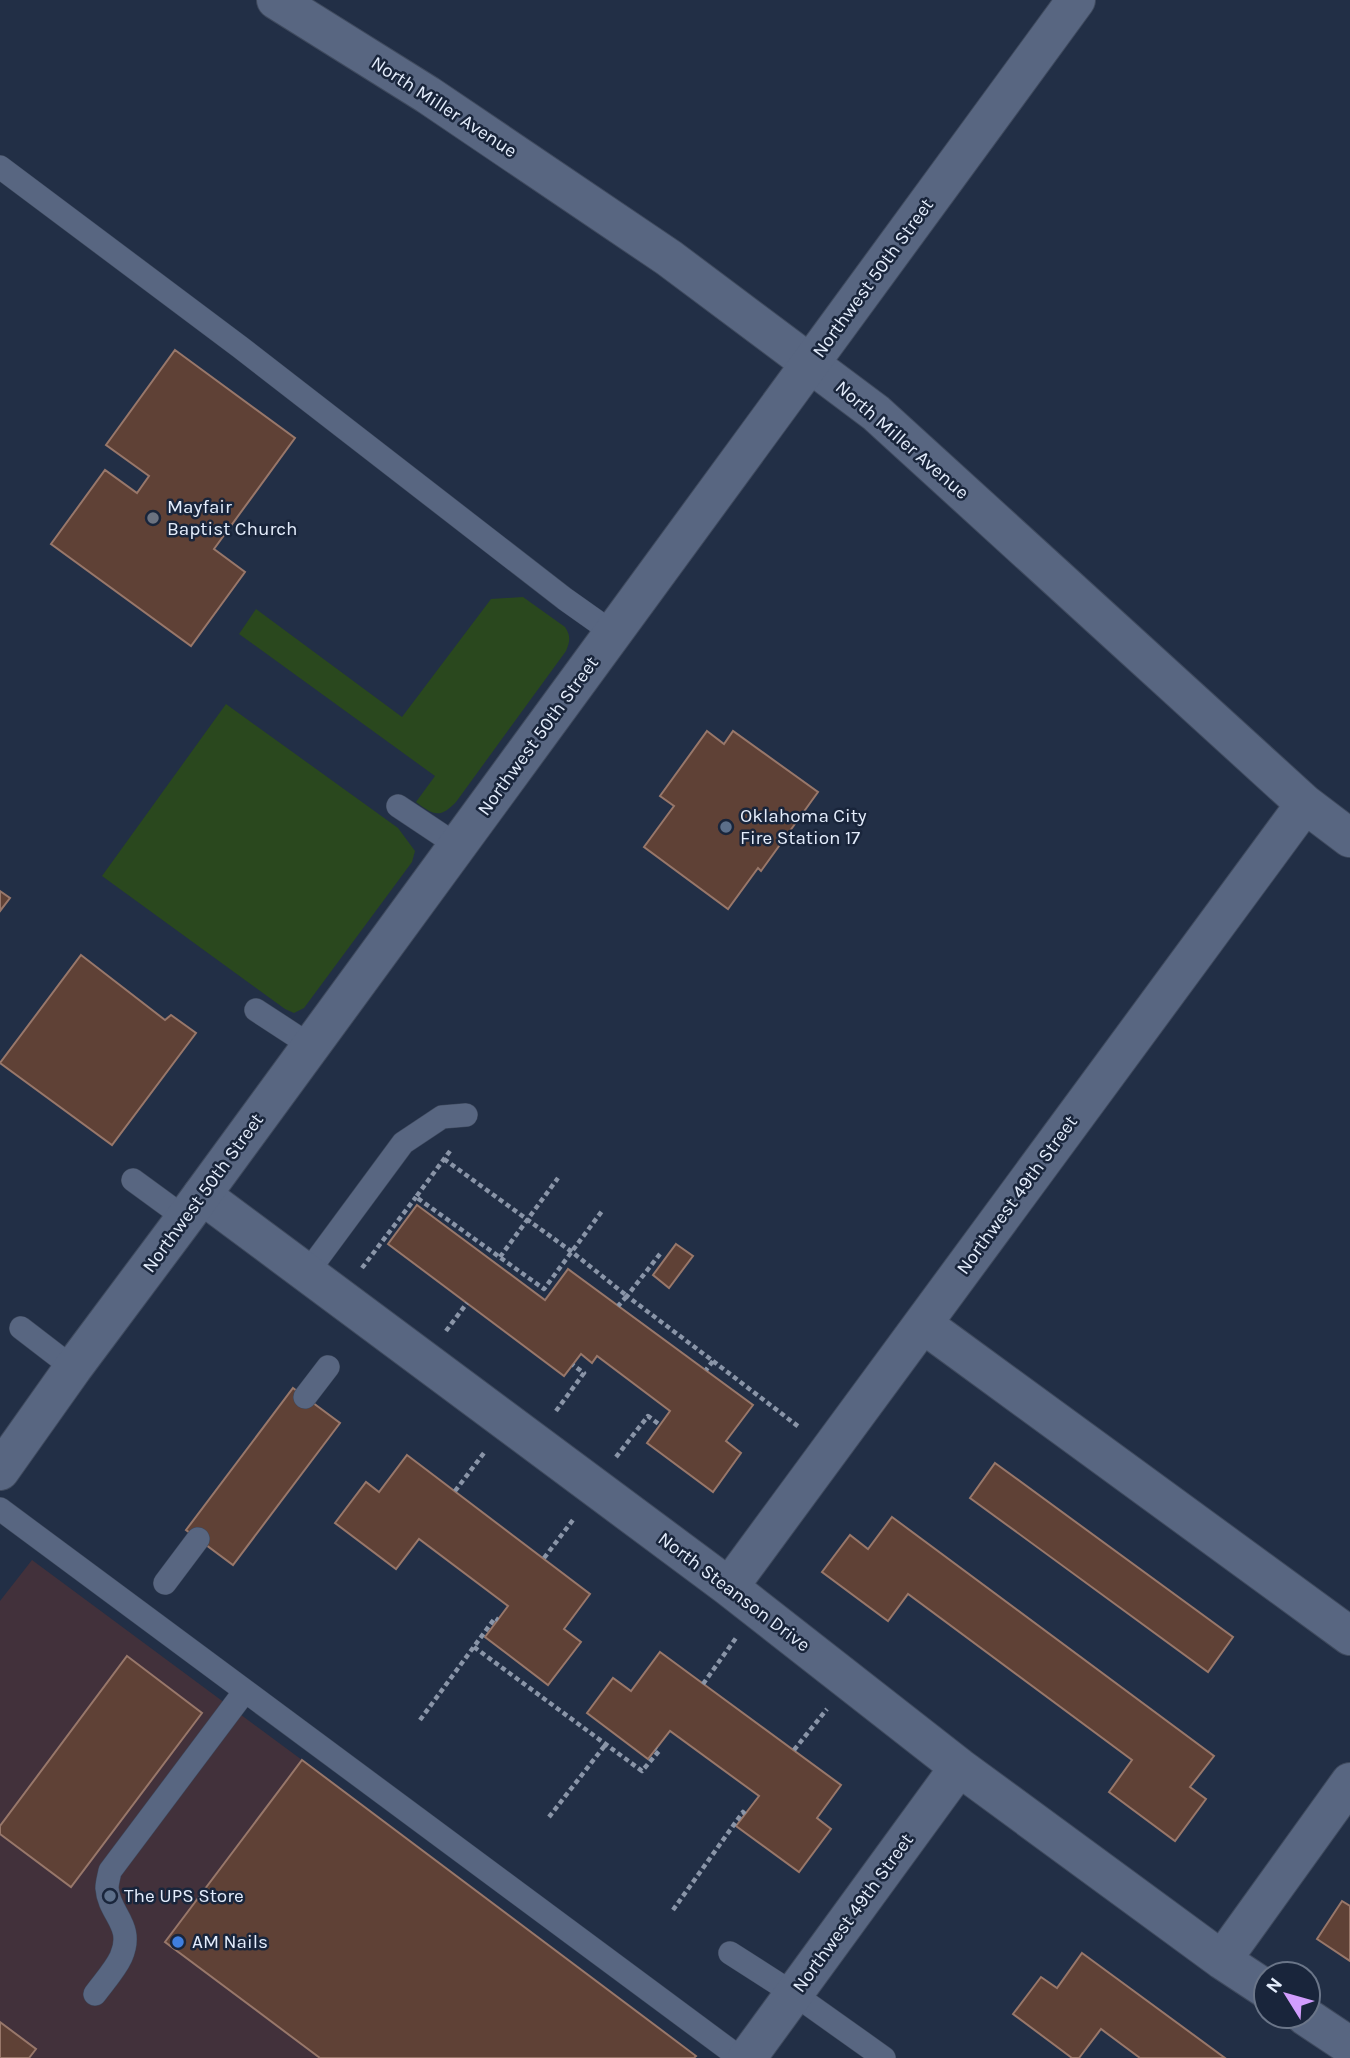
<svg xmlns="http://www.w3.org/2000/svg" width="1350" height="2058" viewBox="0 0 1350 2058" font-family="Karla,sans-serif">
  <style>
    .commercial { fill: #42313b }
    .green { fill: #2a481e }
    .building { fill: #5f4136; stroke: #98776a; stroke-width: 2 }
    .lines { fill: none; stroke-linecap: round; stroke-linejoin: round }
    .lane-casing { stroke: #3f4a5e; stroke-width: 24 }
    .street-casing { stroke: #3f4a5e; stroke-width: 40 }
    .secondary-casing { stroke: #3f4a5e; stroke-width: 40 }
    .path { stroke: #8a95a8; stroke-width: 4.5; stroke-dasharray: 5 3.5; stroke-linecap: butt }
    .lane { stroke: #586681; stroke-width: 23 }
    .street { stroke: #586681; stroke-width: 38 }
    .secondary { stroke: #586681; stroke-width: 38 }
    .worship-dot { fill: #6b7280; stroke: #19253b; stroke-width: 2.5 }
    .service-dot { fill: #5c6f8a; stroke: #19253b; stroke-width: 2.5 }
    .shop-dot { fill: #3f7fe0; stroke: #19253b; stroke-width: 2.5 }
    .labels { text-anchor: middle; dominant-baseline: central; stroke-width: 5; stroke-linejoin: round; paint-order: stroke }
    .street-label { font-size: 19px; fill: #e4edfc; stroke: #19253b }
    .poi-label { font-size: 19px; fill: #e4edfc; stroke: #19253b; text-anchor: start }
  </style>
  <rect width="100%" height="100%" fill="#222f46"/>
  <path class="commercial" d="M32,1560l270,200 394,296 -2,2h-694v-457z"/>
  <path class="green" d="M523,597l42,30c6,9 5,14 1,24l-110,151c-16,17 -23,13 -40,0l19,-26 -196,-142 17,-25 146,108 89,-118z
    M226,704l172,124 17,23 -3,11 -108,146 -10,5 -9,-4 -183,-133z"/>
  <path class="building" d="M175,350l120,88 -81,111 31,23 -54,74 -140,-102 54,-74 32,23 12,-17 -43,-31z
    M707,731l17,13 9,-13 85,61 -57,79 -3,-3 -30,41 -84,-62 30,-41 -14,-10z
    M0,891l10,7 -10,13z
    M81,955l84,65 6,-5 25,18 -84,112 -112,-82z
    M417,1205l128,95 23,-31 185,136 -27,36 15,12 -28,39 -66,-49 23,-32 -73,-55 -5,7 -11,-9 -17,22 -176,-132z
    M676,1244l17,12 -24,32 -16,-13z
    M293,1388l47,35 -107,142 -47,-35z
    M407,1455l183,139 -26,35 17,13 -33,43 -63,-48 23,-31 -89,-67 -23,30 -61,-46 31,-41 13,10z
    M995,1463l238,174 -25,35 -238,-174z
    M892,1517l322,239 -24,31 16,12 -31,42 -66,-49 23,-32 -224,-166 -20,27 -66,-49 28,-37 18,14z
    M660,1652l181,133 -24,33 14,11 -32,43 -63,-46 23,-30 -89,-65 -22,28 -61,-46 26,-35 18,13z
    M127,1656l75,57 -131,174 -71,-53v-8z
    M302,1760l394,296 -2,2h-374l-155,-116z
    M1342,1901l8,5v55l-33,-22z
    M1082,1953l143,105h-85l-39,-29 -22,29h-7l-59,-44 28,-37 16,11z
    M0,2022l36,27 -7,9h-29z"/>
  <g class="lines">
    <g class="lane-casing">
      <path id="lane" d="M0,167l240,180 325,252 48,34
        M398,806l60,40
        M256,1010l55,36
        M133,1180l52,38
        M307,1273l96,-130 39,-26 24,-2
        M21,1328l52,40
        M305,1397l23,-30
        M0,1509l740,549
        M165,1583l33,-44
        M730,1953l64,41 90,64
        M95,1994c8,-11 20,-24 26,-37 14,-32 -12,-42 -14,-69 0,-5 2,-12 3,-17l135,-180"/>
    </g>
    <g class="street-casing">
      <path id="street" d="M276,0l152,95 241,163 207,155 429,391 45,34
        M202,1195l527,392 230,180 263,193 44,29
        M923,1324l427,312
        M729,1587l576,-783
        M1222,1960l128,-178
        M1305,2016l45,30
        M747,2058l212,-291"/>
    </g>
    <g class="secondary-casing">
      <path id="secondary" d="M0,1471l73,-103 112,-150 891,-1218"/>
    </g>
    <path class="path" d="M450,1151l-34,46 128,92 58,-78
      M444,1159l128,93 55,44 -9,10
      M660,1254l-33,42 86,65 -7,9
      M500,1257l58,-79
      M362,1268l54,-71
      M446,1331l21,-28
      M713,1361l86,66
      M556,1411l28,-38 -11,-8
      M616,1457l32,-41 12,9
      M455,1491l29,-38
      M544,1558l29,-38
      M474,1647l168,124 17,-20 -3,-2
      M703,1684l33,-46
      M420,1720l75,-102 3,2
      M794,1750l33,-41
      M549,1817l57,-73
      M673,1910l70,-98 2,2"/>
    <use href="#lane" class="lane"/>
    <use href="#street" class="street"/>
    <use href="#secondary" class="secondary"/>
  </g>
  <circle class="worship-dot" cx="153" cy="518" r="7"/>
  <g class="service-dot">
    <circle cx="726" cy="827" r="7"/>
    <circle cx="110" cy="1896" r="7"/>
  </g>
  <circle class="shop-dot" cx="178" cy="1942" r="7"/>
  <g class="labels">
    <g class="street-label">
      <text transform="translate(444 107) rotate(33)">North Miller Avenue</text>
      <text transform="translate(873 278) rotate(-54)">Northwest 50th Street</text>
      <text transform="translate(902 440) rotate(41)">North Miller Avenue</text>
      <text transform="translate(538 736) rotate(-54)">Northwest 50th Street</text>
      <text transform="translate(203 1193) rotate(-54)">Northwest 50th Street</text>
      <text transform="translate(1017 1195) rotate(-54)">Northwest 49th Street</text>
      <text transform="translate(734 1592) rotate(37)">North Steanson Drive</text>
      <text transform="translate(853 1913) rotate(-54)">Northwest 49th Street</text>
    </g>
    <g class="poi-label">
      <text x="167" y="507">Mayfair<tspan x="167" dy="22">Baptist Church</tspan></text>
      <text x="740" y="816">Oklahoma City<tspan x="740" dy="22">Fire Station 17</tspan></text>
      <text x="124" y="1896">The UPS Store</text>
      <text x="192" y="1942">AM Nails</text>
    </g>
  </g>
  <g transform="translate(1287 1995) rotate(307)"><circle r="33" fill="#19253b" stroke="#6a7588" stroke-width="2"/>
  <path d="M0-5L12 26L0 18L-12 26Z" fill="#d29dfd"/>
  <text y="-10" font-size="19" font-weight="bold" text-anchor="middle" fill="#e4edfc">N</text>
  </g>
</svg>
